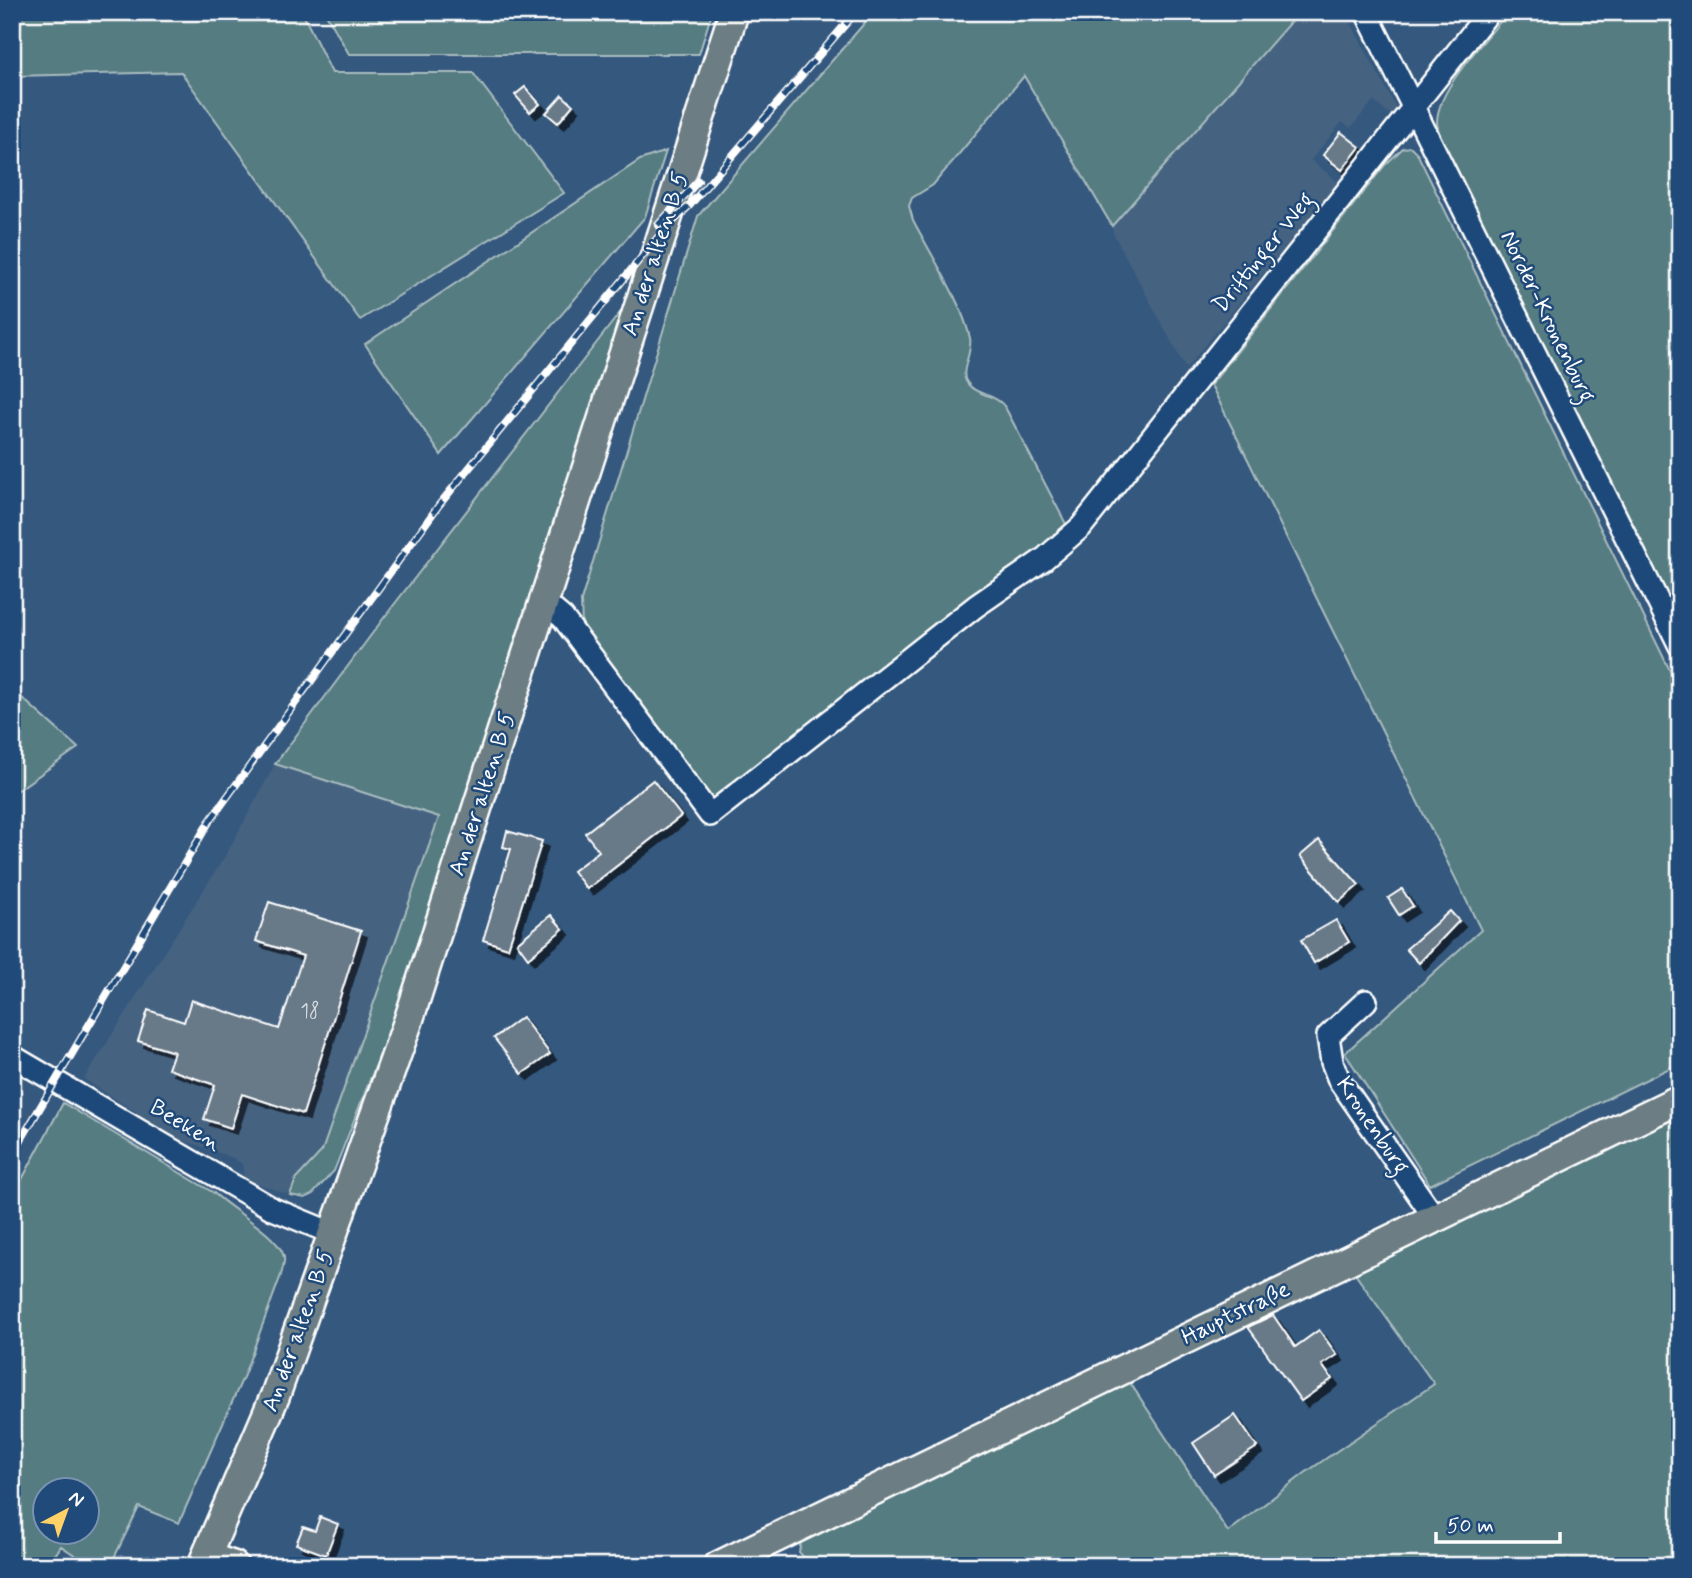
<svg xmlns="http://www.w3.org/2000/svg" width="1692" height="1578" viewBox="0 0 1692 1578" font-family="Mynerve,sans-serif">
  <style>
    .built { fill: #446281 }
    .green { fill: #557b81; stroke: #aabdc0; stroke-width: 2; fill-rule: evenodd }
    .building { fill: #677988; stroke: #fff; stroke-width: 2; filter: url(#shadow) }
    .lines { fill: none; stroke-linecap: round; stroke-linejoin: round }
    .minor-casing { stroke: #fff; stroke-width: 26 }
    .major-casing { stroke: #fff; stroke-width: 33 }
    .minor { stroke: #1f4a7a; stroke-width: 21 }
    .major { stroke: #6c7e84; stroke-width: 28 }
    .rail-casing { stroke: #fff; stroke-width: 8 }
    .rail { stroke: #1f4a7a; stroke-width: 5; stroke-dasharray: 16; stroke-linecap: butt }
    .labels { text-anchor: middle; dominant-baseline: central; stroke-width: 5; stroke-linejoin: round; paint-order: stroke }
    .number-label { font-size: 19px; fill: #d9dee1 }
    .street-label { font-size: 23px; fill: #fff; stroke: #1f4a7a }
  </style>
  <defs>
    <filter id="shadow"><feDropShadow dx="6" dy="6" stdDeviation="0" flood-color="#0009"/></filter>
  </defs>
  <rect width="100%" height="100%" fill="#35587e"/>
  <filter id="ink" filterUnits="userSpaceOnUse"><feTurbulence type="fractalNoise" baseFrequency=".0143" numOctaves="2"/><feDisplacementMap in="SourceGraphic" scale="14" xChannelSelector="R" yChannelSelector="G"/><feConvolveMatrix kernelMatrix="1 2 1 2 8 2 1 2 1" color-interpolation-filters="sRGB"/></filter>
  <g filter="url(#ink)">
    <path class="built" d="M1299,12h46l52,97 -5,7 -19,-15 -22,27 -9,-6 -31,38 27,22 -152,187 -73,-136 -1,-7z
      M275,764l164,53 -117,334 -30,36 -2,8 -46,-16 -2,-15 -9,-6 -56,-20 -93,-59 144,-228z"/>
    <path class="green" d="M12,12h290l30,61h141l91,120 -204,127 -179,-248 -169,4z
      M325,12h387l-13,42h-350z
      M874,12h425l-187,214 -88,-150 -91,109 -21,13 -3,8 4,14c18,35 48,80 57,118 3,14 -10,32 -4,43 8,15 29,12 39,26l61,117 -16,16 -338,262 -130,-176 -1,-25 117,-385z
      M1508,12h172v608l-229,-458c-5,-12 -14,-28 -14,-41 1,-34 51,-83 71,-109z
      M1411,147l6,6 263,538v372l-250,122 -85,-132 136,-123 -270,-545 174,-220 18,-17z
      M666,151l-21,66 -204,238 -76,-111 275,-184z
      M622,310l-227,706 -61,155 -22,24 -7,3 -15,-3 6,-16 26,-28 117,-334 -164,-53 108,-145z
      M12,689l66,59 -66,46z
      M63,1103l151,90c16,16 68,44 70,65 1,5 -2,12 -3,17l-37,100 -65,148 -40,-16 -29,59h-19l-30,-20 -13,20h-36v-368zM46,1490h42v42h-42z
      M1680,1116v450h-869l-12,-14 2,-10 11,-8 315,-156 101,154 77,-59 129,-89 -84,-117 88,-36z"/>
    <path class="building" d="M525,87l15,17 -10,8 -15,-17z
      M562,95l11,10 -15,18 -12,-10z
      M1341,132l19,15 -18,23 -19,-15z
      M653,780l28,36 -94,73 -14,-18 26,-20 -14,-18z
      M507,831l35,10 -34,107 -25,-8 28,-91 -8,-2z
      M1319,840l40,45 -20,17 -39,-46z
      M1402,889l11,17 -14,9 -11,-17z
      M269,902l92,29 -58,183 -61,-20 -11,34 -27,-9 11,-34 -47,-16 6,-17 -36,-11 10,-31 36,12 7,-22 88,29 24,-73 -47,-15z
      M1450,911l9,10 -40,42 -13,-14z
      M551,915l12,14 -35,29 -11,-15z
      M1336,920l13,22 -35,21 -13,-23z
      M522,1017l28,37 -28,20 -28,-36z
      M1273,1315l22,32 24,-17 18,25 -15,10 10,14 -31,22 -53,-74z
      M1235,1415l22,32 -43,28 -21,-32z
      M320,1517l18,7 -12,31 -30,-11 7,-17 12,4z"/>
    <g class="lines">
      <g class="minor-casing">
        <path id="minor" d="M1366,12l314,634
          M544,602l19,16 147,197 266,-209 68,-47 37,-32 408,-515
          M1366,1001l-38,35 4,26 7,18 96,138
          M12,1056l261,153 61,25"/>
      </g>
      <g class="major-casing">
        <path id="major" d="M207,1557l27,9
          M202,1566l73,-170 133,-374 326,-1010
          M718,1566l962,-467"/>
      </g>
      <use href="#minor" class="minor"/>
      <use href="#major" class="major"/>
      <g class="rail-casing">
        <path id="rail" d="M658,225l40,-44
          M12,1155l197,-333 230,-317 224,-274 27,-26 166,-193"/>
      </g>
      <use href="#rail" class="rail"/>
    </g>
  </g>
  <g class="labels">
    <g class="number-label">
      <text x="310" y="1011">18</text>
    </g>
    <g class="street-label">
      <text transform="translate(1264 253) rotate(-51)">Driftinger Weg</text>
      <text transform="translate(656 254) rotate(-72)">An der alten B 5</text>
      <text transform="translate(1547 317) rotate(64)">Norder-Kronenburg</text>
      <text transform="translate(483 794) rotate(-72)">An der alten B 5</text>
      <text transform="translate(185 1126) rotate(31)">Beeken</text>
      <text transform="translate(1372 1126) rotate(56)">Kronenburg</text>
      <text transform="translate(1236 1314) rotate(-26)">Hauptstraße</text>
      <text transform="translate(299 1331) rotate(-70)">An der alten B 5</text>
    </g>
  </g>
  <rect width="1692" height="1578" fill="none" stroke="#1f4a7a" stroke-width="42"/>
  <rect x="21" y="21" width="1650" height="1536" fill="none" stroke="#fff" stroke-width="2.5" filter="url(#ink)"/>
  <g transform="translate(66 1511) rotate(41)"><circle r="33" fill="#1f4a7a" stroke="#7992af" stroke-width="2"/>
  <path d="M0-5L12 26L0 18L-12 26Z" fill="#ffd166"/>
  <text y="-10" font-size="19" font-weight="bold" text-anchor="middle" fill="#ffffff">N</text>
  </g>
  <path d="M1436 1532v10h124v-10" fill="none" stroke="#ffffff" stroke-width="3.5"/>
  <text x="1447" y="1532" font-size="21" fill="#ffffff" stroke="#1f4a7a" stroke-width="5" paint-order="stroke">50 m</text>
</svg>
